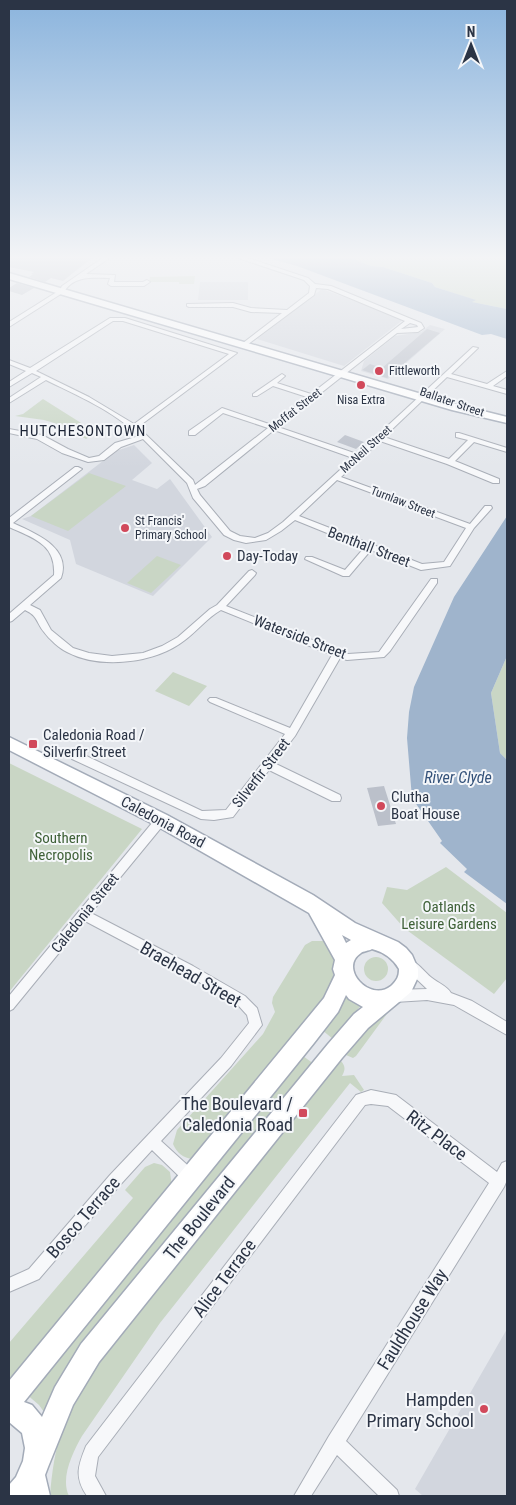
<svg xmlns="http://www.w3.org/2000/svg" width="516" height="1505" viewBox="0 0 516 1505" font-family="'Roboto Condensed',sans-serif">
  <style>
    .built { fill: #d2d6de }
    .green { fill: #c9d6c5 }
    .water { fill: #9fb4cc }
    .building { fill: #bbc0ca }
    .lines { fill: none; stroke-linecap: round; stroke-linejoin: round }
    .minor-casing { stroke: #a9aeb7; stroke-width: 2 }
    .primary-casing { stroke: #a3abb8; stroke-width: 3 }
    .minor { fill: #f7f8fa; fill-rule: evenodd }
    .primary { fill: #fff; fill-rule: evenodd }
    .poi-dot { fill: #d1495b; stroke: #f4f6f9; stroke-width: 2 }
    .labels { text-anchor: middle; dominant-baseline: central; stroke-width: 4; stroke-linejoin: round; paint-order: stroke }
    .far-poi-label { font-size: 12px; fill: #2b3445; stroke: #f4f6f9; text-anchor: start }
    .far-street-label { font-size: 12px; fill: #2b3445; stroke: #f4f6f9 }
    .far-quarter-label { font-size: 15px; letter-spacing: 1px; fill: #1d2536; stroke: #f4f6f9 }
    .street-label { font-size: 15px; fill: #2b3445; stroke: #f4f6f9 }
    .poi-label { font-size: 15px; fill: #2b3445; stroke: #f4f6f9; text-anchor: start }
    .park-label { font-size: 15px; fill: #3f6138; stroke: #f4f6f9 }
    .water-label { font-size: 16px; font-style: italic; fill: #34527a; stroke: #f4f6f9 }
    .near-street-label { font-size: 18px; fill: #2b3445; stroke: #f4f6f9 }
    .near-poi-label { font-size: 18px; fill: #2b3445; stroke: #f4f6f9; text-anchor: end }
  </style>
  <rect width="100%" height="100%" fill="#e4e7ec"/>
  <path class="built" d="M200,282h48v18h-50z
    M322,289l82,30 -60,47 -87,-27z
    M430,325l15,4 -57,50 -27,-8 3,-10 31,-25 26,-4z
    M134,445l18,18 -20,17 25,9 13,-10 42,58 -59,59 -77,-32 -6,-24 -48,-21 9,-3 85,-65z
    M507,1329v167h-84l-8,-7z"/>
  <path class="green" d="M349,257h158v52l-36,-7 4,-2 -40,-13 -3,-4 -49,-16 -12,-1z
    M195,276l-1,8h-15v-2h-30l1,-5z
    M43,399l54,34 -11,6 -25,-14 -17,-5 -29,-4 8,-2z
    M89,473l37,13 -58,45 -37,-15z
    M157,556l24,9 -30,28 -24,-10z
    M507,656v104l-7,-7 -9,-60z
    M173,672l34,14 -18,20 -34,-15z
    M9,763l133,66 -133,163z
    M446,867l61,46v65l-13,16 -90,-66 -22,-25 5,-16 20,3z
    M312,941h16c14,24 3,46 -9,69l-126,149c-10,-1 -16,-6 -20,-15l4,-14 86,-96 12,-22 -3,-9 1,-6 32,-52z
    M364 969a12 12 0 1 1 24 0a12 12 0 1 1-24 0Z
    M346,994l16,10 -29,35 -11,-9z
    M392,1007l-36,49 -3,2 -7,-3 -1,-7z
    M303,1056l11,8 -270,348 -5,-7 -14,-12z
    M341,1061c5,6 4,9 1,15l12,-1 10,15 -3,2 -11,-9 -190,240 -78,113c-9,16 -22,42 -13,60h-19c4,-51 13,-79 40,-123l246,-310z
    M154,1163l8,2 8,7 2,15 -163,194v-38l124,-145 -8,-8 20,-23z"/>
  <path class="water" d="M264,257h85l22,9 12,1 49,16 3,4 41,13 -4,2 35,7v30l-16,-5 -9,1 -185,-69z
    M507,516v140l-16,37 9,60 7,7v144l-43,-32 3,-3 -27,-26 2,-2 -30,-43 -5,-60 2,-26 5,-25 40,-90z"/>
  <path class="building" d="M9,257h84l-30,24 -12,-3 -6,4 -16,-5 4,-3h-2l3,-2 -25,-5z
    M17,283l17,5 -12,7 -13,-4v-3z
    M427,329l13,4 -53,45 -25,-8 8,-6 12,4z
    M345,435l19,7 -8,7 -19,-7z
    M384,786l12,38 -18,2 -11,-38z"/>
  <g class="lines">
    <g class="minor-casing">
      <path id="minor" d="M104,257h7l-25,17 29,1 -1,7h29l4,-2 3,2 -6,4h-33l-3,-2 2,-6c-17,0 -36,-3 -46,14l-55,35v-5l51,-32 2,-4z
        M235,257h10l63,21 7,6 16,2 90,37 3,5 -6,4 -21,1 -119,94 79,27 116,-107 5,1 -27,26 36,10 20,-13v5l-14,10 14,4v4l-60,-17 -63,60 65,22 19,-19 -12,-3v-4h3l48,15v4l-33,-10 -19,19 44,18v4h-6l-46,-19 -67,-23 -39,36 129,47 15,-18h6l1,2 -18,20 -24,38 -29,4 -50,-20 -22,26h-6l-38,-17 1,-2h6l33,13 19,-22 -69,-28 -14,11 -15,9 -20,3 -12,-3 -10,-5 -31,-37 -6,-15 -44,-44 -22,8 -17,13 -16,2 -26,-9 -25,-14 -28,-6v-4l33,6 26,14 21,9 10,-2 16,-13 24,-7c-25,-25 -61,-40 -93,-56l-37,23v-5l32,-21 -9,-4 -23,14v-5l17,-11 -17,-7v-4l21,8 80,-50h15l112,35 -99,74 55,53 2,5 73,-57 -45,-15 -28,22h-6v-4l33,-23 50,17 35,-28 -34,-11 -16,10h-4v-2l29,-20 3,2 -8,7 34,11 94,-73 -77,-32 -12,-1 -2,7 -67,50h-4v-2l39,-30 -31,-1 -18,-5h-44l-2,-1v-2l46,-1 18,5 36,2 22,-17 1,-7 -6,-6zM113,321h10l106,33 -95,70 -45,-27 -53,-26zM410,323l7,2 1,2 -17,2zM274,430l79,28 -70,64 -15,11 -13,5 -15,-2 -10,-5 -30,-36 -3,-6 8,-3zM337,480l129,48 -22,34 -22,2 -123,-48z
        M75,467h3l4,2 -69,54c21,10 59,24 48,55l-31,27 10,5 11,20 22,18 16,5 23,3 31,-3 19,-7 16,-9 32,-28 7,-4 32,-34 3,-1 4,3 -1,2 -29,31 122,48 31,-2 52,-73h6v4l-47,68 -6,6 -37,3 -7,-2 -45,78 -21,27 66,32 1,3 -1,3h-8l-63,-31 -36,47 -19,3 -13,-1 -129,-60 -1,-3 1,-3h8l122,58 24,-1 59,-76 -75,-32 -2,-2 2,-2h6l74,30 42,-73 -111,-45c-14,8 -24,21 -36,30 -29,23 -84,30 -118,12 -7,-3 -18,-13 -23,-20 -8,-10 -6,-16 -19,-22l-13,11 -3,1v-8l45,-39c2,-31 -21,-37 -45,-48v-9z
        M161,816l4,1 1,3 -1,3 -74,90 102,53 52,30 12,12 5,17 -31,41 -70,75 34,31 2,5 -2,5 -5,2 -5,-2 -33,-32 -32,35 -81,94 -30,13v-14l20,-9 81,-94 111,-117 28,-35 -2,-8 -10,-11 -52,-30 -100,-53 -72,88 -4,2v-15l148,-179z
        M410,960c9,3 14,12 22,18 6,5 15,8 19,15l21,8 35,21v13l-53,-30 -27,-5 -32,2 -4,-2 -2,-4 2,-4 4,-2 32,-1 -21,-20 -2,-4 2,-4z
        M371,1090l25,5 101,77 5,-9 5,-2v19l-3,7 -158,254 51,49 2,6h-20l-42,-41 -26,41h-17l35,-60 160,-253 -101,-77 -17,-2 -6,1 -267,352 -3,19 11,20h-19c-13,-19 -9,-30 -1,-50l270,-351z"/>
    </g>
    <g class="primary-casing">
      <path id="primary" d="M9,273l450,132 48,12v6l-55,-13 -443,-131z
        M9,737l158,78 146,80 42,28 43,19 8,6 6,7 6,14v8l-7,15 -43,36 -26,30 -243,304 -26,43 -25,62 -3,8 5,21h-41v-11l7,-8 7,-16 2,-13 -3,-15 -13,-11v-41l315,-383 11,-23 -2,-6 2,-9 -26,-47 -154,-88 -146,-75zM342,935l9,5 -5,3zM372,949c11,3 21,9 27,20 0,8 -2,11 -8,17 -21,17 -53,-18 -30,-33 2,-2 8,-2 11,-4zM346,995l3,4 14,8 -9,7 -26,30 -247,300 -26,43 -13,30 -10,-12 -8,-3 290,-359 24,-31z"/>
    </g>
    <use href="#minor" class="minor"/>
    <use href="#primary" class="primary"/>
  </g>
  <linearGradient id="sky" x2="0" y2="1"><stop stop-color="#8bb4dd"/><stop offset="0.55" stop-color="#f3f4f6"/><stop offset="1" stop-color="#f3f4f6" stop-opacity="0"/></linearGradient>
  <rect width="516" height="468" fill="url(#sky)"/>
  <g class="poi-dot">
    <circle cx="379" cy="371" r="5"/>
    <circle cx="361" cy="385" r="5"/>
    <circle cx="125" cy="528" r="5"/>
    <circle cx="227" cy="556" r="5"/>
    <rect x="28" y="739" width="10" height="10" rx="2.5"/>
    <circle cx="381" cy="806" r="5"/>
    <rect x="298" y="1108" width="10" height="10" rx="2.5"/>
    <circle cx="484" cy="1409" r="5"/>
  </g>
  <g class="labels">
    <g class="far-poi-label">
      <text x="389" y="371">Fittleworth</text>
      <text x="361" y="400" text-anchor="middle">Nisa Extra</text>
      <text x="135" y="521">St Francis'<tspan x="135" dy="14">Primary School</tspan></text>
    </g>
    <g class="far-street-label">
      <text transform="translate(452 402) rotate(19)">Ballater Street</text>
      <text transform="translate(295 410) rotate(-38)">Moffat Street</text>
      <text transform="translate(366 449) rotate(-42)">McNeil Street</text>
      <text transform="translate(403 502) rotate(21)">Turnlaw Street</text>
    </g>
    <g class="far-quarter-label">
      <text x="83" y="431">HUTCHESONTOWN</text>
    </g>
    <g class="street-label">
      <text transform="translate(369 547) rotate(21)">Benthall Street</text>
      <text transform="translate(300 637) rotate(21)">Waterside Street</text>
      <text transform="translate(261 773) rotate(-52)">Silverfir Street</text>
      <text transform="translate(163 822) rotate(28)">Caledonia Road</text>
      <text transform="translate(85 913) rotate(-51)">Caledonia Street</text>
    </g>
    <g class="poi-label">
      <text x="237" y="556">Day-Today</text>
      <text x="43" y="735">Caledonia Road /<tspan x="43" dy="17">Silverfir Street</tspan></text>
      <text x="391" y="797">Clutha<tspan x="391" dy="17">Boat House</tspan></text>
    </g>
    <g class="park-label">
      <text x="61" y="838">Southern<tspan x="61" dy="17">Necropolis</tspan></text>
      <text x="449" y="907">Oatlands<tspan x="449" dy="17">Leisure Gardens</tspan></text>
    </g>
    <g class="water-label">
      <text x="458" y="777">River Clyde</text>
    </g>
    <g class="near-street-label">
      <text transform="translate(191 974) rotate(30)">Braehead Street</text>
      <text transform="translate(437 1135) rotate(37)">Ritz Place</text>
      <text transform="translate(83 1217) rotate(-49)">Bosco Terrace</text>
      <text transform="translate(199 1218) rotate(-51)">The Boulevard</text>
      <text transform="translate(224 1278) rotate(-53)">Alice Terrace</text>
      <text transform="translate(412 1319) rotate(-58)">Fauldhouse Way</text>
    </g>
    <g class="near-poi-label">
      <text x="293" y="1103">The Boulevard /<tspan x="293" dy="21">Caledonia Road</tspan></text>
      <text x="474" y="1399">Hampden<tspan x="474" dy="21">Primary School</tspan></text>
    </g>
  </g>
  <rect width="516" height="1505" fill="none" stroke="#2b3445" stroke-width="20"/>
  <g transform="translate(471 45)" stroke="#f4f6f9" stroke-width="4" paint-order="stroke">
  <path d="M0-4L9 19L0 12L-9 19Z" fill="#2b3445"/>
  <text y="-8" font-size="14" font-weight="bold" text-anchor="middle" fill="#2b3445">N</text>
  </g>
</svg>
